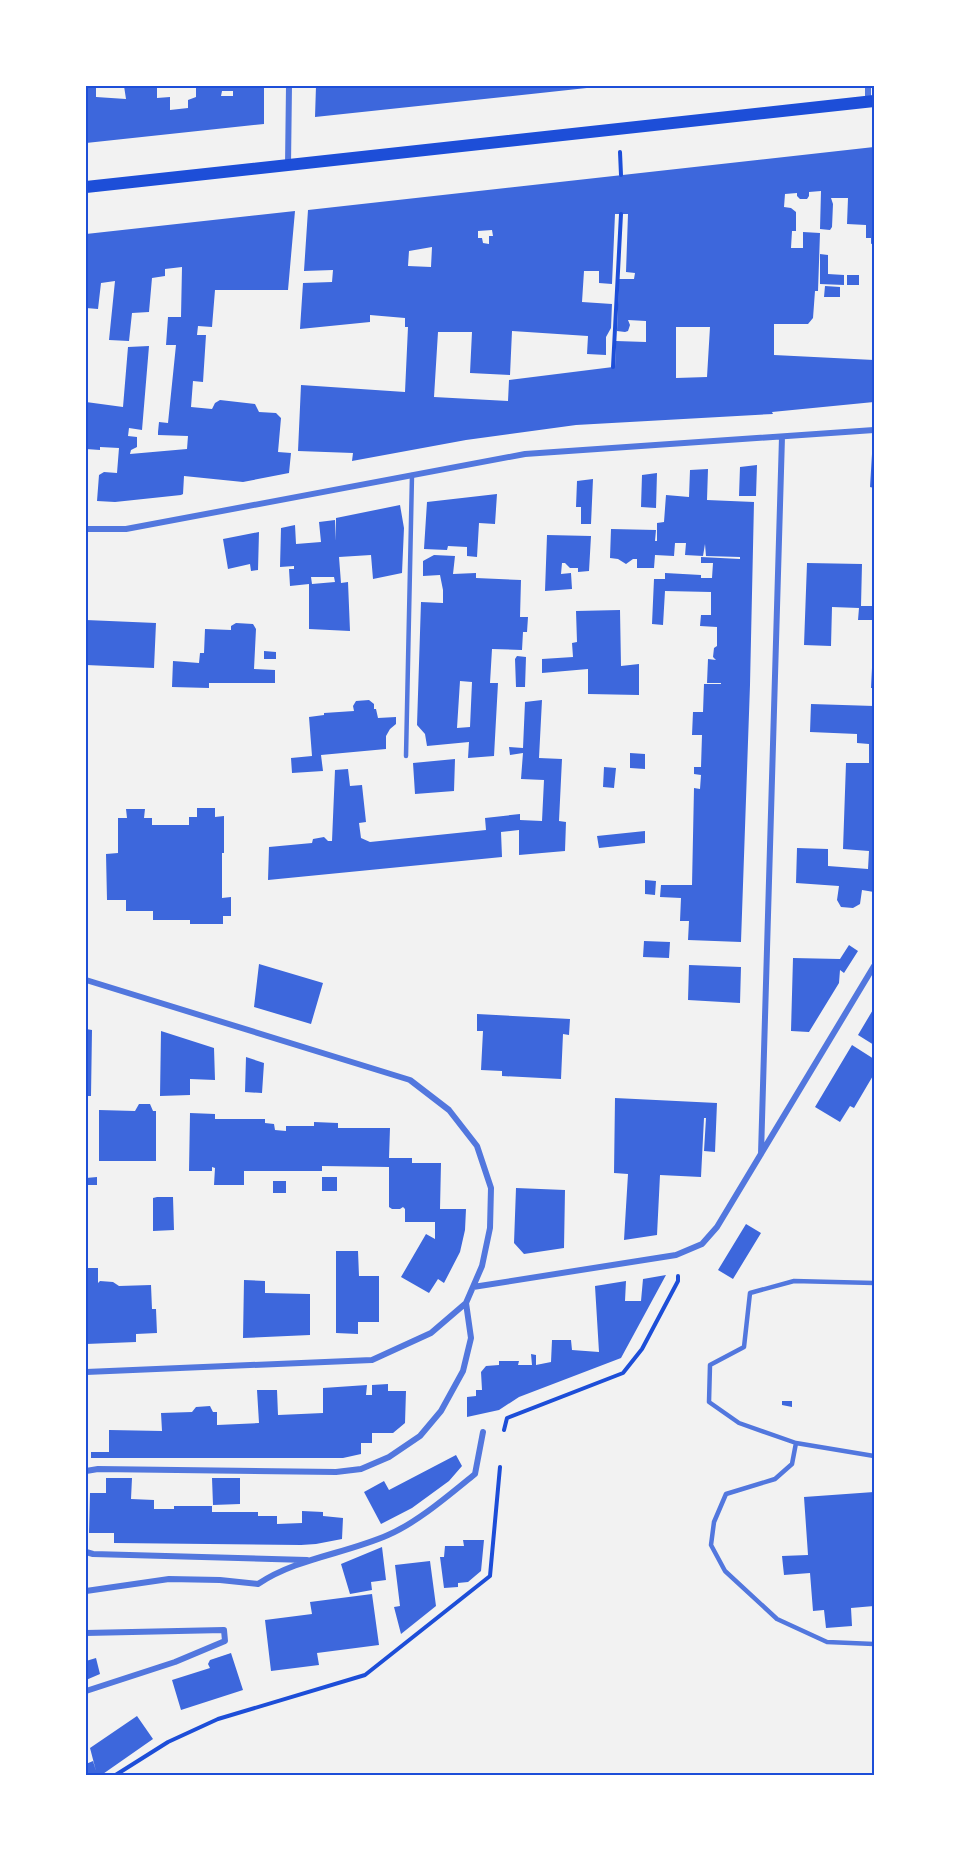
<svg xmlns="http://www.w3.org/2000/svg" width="960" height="1861" viewBox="0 0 960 1861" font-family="'Space Grotesk',sans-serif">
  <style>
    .building { fill: #3d67dc; fill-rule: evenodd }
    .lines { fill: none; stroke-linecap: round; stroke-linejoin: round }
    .path { stroke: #1d4ed8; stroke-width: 4 }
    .service { stroke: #5277de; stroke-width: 4.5 }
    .minor { stroke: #5277de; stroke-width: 6 }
    .secondary { stroke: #1d4ed8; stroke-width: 12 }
    .neatline { fill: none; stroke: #1d4ed8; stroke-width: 2 }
  </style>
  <rect width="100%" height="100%" fill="#f2f2f2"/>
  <path class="building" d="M86,86h10v11l30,2 -2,-13h33v12l13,-1v13l18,-2v-8l8,-3v-11h68v38l-178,19zM222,91h11v5h-12z
    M316,86h280v1l-281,30z
    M874,147v96l-3,1v-6h-5v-13l-19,-1 1,-26h-17l2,6 -1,23 -2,3 -10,-1 1,-38 -12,1v4l-2,3h-7l-3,-3v-3l-12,1 -1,13 7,1 5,4v19h-4l-1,17h12v-16l17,1 -2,58h-3l-2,27 -5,6h-34v31l100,5v42l-102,10 1,2 -197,11 -110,15 -114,21 1,-8 -55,-2 3,-66 104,7 3,-65h-3v-9l-35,-3v7l-70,7 3,-46 29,-1 1,-12 -29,1 4,-61zM615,214h13l-2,58 9,1 -1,6h-15l-2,52 8,1 3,-1 2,-6 -2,-5 18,1v21l-30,-1 -1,26h-2l-104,13 -1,21 -74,-4 4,-65h34l-2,41 40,2 2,-44 76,5 -1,18 19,1v-18l5,-9 1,-24 -30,-2 2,-31h15v12l13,1zM492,230l1,6h-4v8l-6,-1 -1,-5h-4v-7zM432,247l-1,20 -23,-1 1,-15zM676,327h34l-3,50 -31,1z
    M295,211l-7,79h-73l-3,37 -14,-1 -1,9h9l-3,47 -10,-1 -2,26 21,2 3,-6 5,-3 35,4 4,8 17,1 5,5 -3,34 13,1 -2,20 -46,9 -59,-6 -1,18 -2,1 -66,7 -18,-1 2,-26 5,-3 13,1 2,-25 -19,-1v3l-14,-1v-47l37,5 5,-60 21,-1 -7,84 -13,-2 -1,8 9,1v10l-6,3 -1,4 57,-5 1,-13 -30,-1v-3l1,-10 9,1 8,-78h-10l2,-28h13l1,-50 -17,2v7l-13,2 -3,34 -17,1 -3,28 -20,-1 6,-59 -14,2 -3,26 -12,-1v-74z
    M820,254l8,1v19l16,1v10l-24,-1z
    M847,275h12v10h-12z
    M825,286l15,1v10h-16z
    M872,454h2v34l-4,-1z
    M757,465l-1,31h-17l1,-29z
    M708,469l-1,31 47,2 -4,183 -9,257 -53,-2 1,-19h-9l1,-23 -21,-1 1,-12h31l2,-97 6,1 1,-14 -7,-1v-7h7l1,-32h-10l1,-23h10l1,-28h17v-1h-14l1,-24 8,1 -3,-3 1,-9 3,-2v-19l-17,-1 1,-11h10v-23l-46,-1 -2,34 -11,-1 2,-45h11v-6l36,2v3h11l1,-15h-12v-6l39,2v-2l-34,-1 -1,-12 -2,12 -18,-1 1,-12h-11l-1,13 -19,-1 -1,13h-17v-9h-4l-7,5 -8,-5 -8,-1 1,-29 45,1 -1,11h2v-18l7,-1 2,-27 23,2 1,-27z
    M657,473l-1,35 -15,-1 1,-32z
    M593,479l-2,45h-10v-17h-5l1,-26z
    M497,494l-2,30 -16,-1 -2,34 -10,-1v-9l-19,-1 -1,4 -23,-1 3,-47z
    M400,505l4,23 -2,45 -29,6 -2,-24 -32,2 2,26 7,-1 2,49 -41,-2v-45l-19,2 -1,-17h5v-3l-14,1 1,-39 14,-3 1,19 25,-2 -2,-20 16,-2 1,21v-23zM311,577h23l1,5 -23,2z
    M259,532l-1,38 -7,1 -1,-7 -22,5 -5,-30z
    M547,535l44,1 -2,35 -11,1v-4h-8l-5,-5h-3l-1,11 10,-1 1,16 -27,2z
    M434,555l21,1 -2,18 23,-1v5l45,2 -1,37h8l-1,15h-4l-1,18 -30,-1 -2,34h8l-4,73 -26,2 1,-16 -42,4 -2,-12 -8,-9 4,-123 22,1v-13l-3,-15 -17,1v-15zM460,681l12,1 -2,45 -13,1z
    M807,563l55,1 -1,42h13v14h-16l1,-12 -27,-1 -1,39 -27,-1z
    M620,610l1,56 18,-2v31l-51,-1v-25l-46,4v-14l31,-2 -1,-14 5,-1 -1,-31z
    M86,620l70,3 -2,45 -68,-3z
    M236,623l17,1 3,5 -2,40 21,1v13h-66v5l-37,-1 1,-26 26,2 1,-10h4l1,-24 26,1v-4z
    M264,651l12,1v7h-12z
    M517,656l9,1 -1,30h-9l-1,-28z
    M872,668h2v20h-3z
    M369,700l5,4v5h2l2,9 18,-1v7l-6,5 -4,7v13l-65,6 2,16 -31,2 -1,-15 21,-2 -3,-39 15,-2v-2l30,-2 -1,-5 3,-5z
    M542,700l-3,58 23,1 -3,62 7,1 -1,29 -46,4v-25l-18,2 1,25 -234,23 1,-33 43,-4 1,-4 11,-2 4,4h4l3,-71 13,-1 2,17 12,-1 4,37 -7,1 2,15 9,4 116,-12 -1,-12 35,-4v6l22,1 2,-41 -23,-1 2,-26 -13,2 -1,-8 14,1 2,-46z
    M811,704l63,2v186l-12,-2 -2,14 -7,4 -12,-1 -4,-7 2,-14 -43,-3 1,-35 31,1v17l40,3 1,-18 -26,-2 3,-86h23v-19l-12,-1v-9l-47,-2z
    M630,753l15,1v15l-15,-1z
    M455,759l-1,32 -39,3 -2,-31z
    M604,767l12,1 -2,20 -11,-1z
    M197,808h18v9l9,-1v37h-2v45l9,-1v19h-8v8h-33v-4h-37v-9h-27v-11h-19l-1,-46 12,-1v-35h9l-1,-9h19l-1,9h8v7h37v-8h8z
    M645,831v12l-46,5 -2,-12z
    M645,880l11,1 -1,14 -10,-1z
    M644,941l26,1 -1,16 -26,-1z
    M849,945l9,6 -14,22 -4,-3 -1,13 -30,49 -18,-1 2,-73 47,1z
    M259,964l64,19 -12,41 -57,-17z
    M689,965l52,2 -1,36 -52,-3z
    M874,1008v37l-16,-10z
    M477,1014l93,5 -1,16 -6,-1 -2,45 -59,-3v-5l-21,-1 2,-39h-6z
    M86,1029l6,1 -1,66h-5z
    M161,1031l53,17 1,32 -25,-1v16l-30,1z
    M852,1045l22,14v15l-20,34 -4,-2 -10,16 -25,-15z
    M246,1057l18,6 -2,30 -17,-1z
    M615,1098l102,5 -2,49 -11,-1 2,-33h-2l-3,59 -41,-2 -3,60 -33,5 4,-66 -14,-1z
    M139,1104h11l3,7h3v50h-57v-51l36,1z
    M190,1113l25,1v5h50v4l9,1 1,6 11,1v-5h28v-4l24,1v5h52l-1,30h23v5h29l-1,46h26l-1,21 -5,22 -16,31 -6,-4 -9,14 -28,-16 25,-43 9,5v-17h-30v-13l-2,-2 -3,2h-8l-3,-2v-40l-67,-1v5h-78v14h-30l1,-17 -3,-1v4h-23z
    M97,1177v8h-11v-7z
    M322,1177h15v14h-15z
    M273,1181h13v12h-13z
    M516,1188l49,2 -1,58 -40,6 -10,-11z
    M157,1197h16l1,33 -21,1v-33z
    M746,1224l15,9 -28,46 -15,-9z
    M336,1251h22l1,25h20v46h-21v12l-22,-1z
    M86,1268h12v15l2,-2 13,1 6,4 32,-1 1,24h4l1,24 -21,1v8l-50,2z
    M666,1275l-45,83 -102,39 -20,13 -32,7v-20l9,-1v-6h6l-1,-18 5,-6 13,-1v-4h20l-1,4h14l-1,-11 5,1v10l15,-3 1,-22h19l1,10 27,2 -4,-66 31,-5 -1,20h16l2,-22z
    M244,1280l21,1v12l45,1v41l-67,3z
    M388,1384v7h18l-1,32 -12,10h-21v10h-11v11l-18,4h-252v-6h18v-22l53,1 -1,-18 31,-1 4,-5 14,-1 3,6h4v13l42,-2 -2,-33h20l1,25 23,-1 22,-1v-25l44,-3 -1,10h6v-10z
    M782,1401h10v6l-10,-2z
    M456,1455l6,11 -13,15 -37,27 -31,16 -17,-32 20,-11 5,9z
    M106,1478h26l-1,21 23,1v9h20v-3h38v6h46v4h19v8l25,-1v-12l21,1v4l20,2 -1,21 -26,5 -15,1 -187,-2v-10h-25l1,-40h16z
    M212,1478h28v26l-27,1z
    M874,1492v114l-23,2 1,18 -26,2 -2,-18 -11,1 -3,-38 -26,2 -2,-19 26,-1 -4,-58z
    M463,1540h21l-3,31 -13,11 -10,1v4l-14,1 -4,-31h4l1,-11h19z
    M382,1547l4,33 -15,2 1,8 -22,4 -9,-30z
    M430,1561l6,45 -35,28 -7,-27 6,-1 -5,-41z
    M372,1594l7,51 -62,8 2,12 -48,6 -6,-51 47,-6 -2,-12z
    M231,1653l12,37 -62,20 -9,-30 38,-12 -2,-4 2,-4z
    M96,1658l4,16 -14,6v-19z
    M137,1716l16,23 -53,37h-14v-12l7,-3 3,10 -6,-23z"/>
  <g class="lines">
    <path class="path" d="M620,152l1,23
      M613,367l8,-153
      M504,1430l3,-12 116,-45 19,-24 36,-68v-5
      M114,1776l54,-34 50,-23 147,-44 125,-99 10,-109"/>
    <path class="service" d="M406,756l6,-281
      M874,1283l-80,-2 -44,12 -6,54 -34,18 -1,37 30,21 57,20 -4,21 -17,15 -49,15 -12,28 -3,23 14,26 52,48 50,23 47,2
      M796,1443l78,13"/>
    <path class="minor" d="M868,101v-15
      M288,165l1,-79
      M86,529h40l399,-75 349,-24
      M86,980l324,100 39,30 28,36 14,42 -1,40 -8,38 -16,37 -35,30 -59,27 -286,12
      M761,1154l21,-717
      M473,1287l203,-32 26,-11 15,-17 157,-261
      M86,1471l12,-2 238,3 25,-3 28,-12 31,-21 21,-25 22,-40 8,-33 -5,-35
      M86,1552l7,2 214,6
      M86,1591l83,-12 51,1 38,4c39,-26 87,-30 130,-49 30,-13 61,-40 87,-61l8,-42
      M86,1633l138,-3 1,11 -50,21 -89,29"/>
    <path class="secondary" d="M86,187l788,-86"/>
  </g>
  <rect width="960" height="1861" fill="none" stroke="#ffffff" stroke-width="174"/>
  <rect x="87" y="87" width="786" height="1687" class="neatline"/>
</svg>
